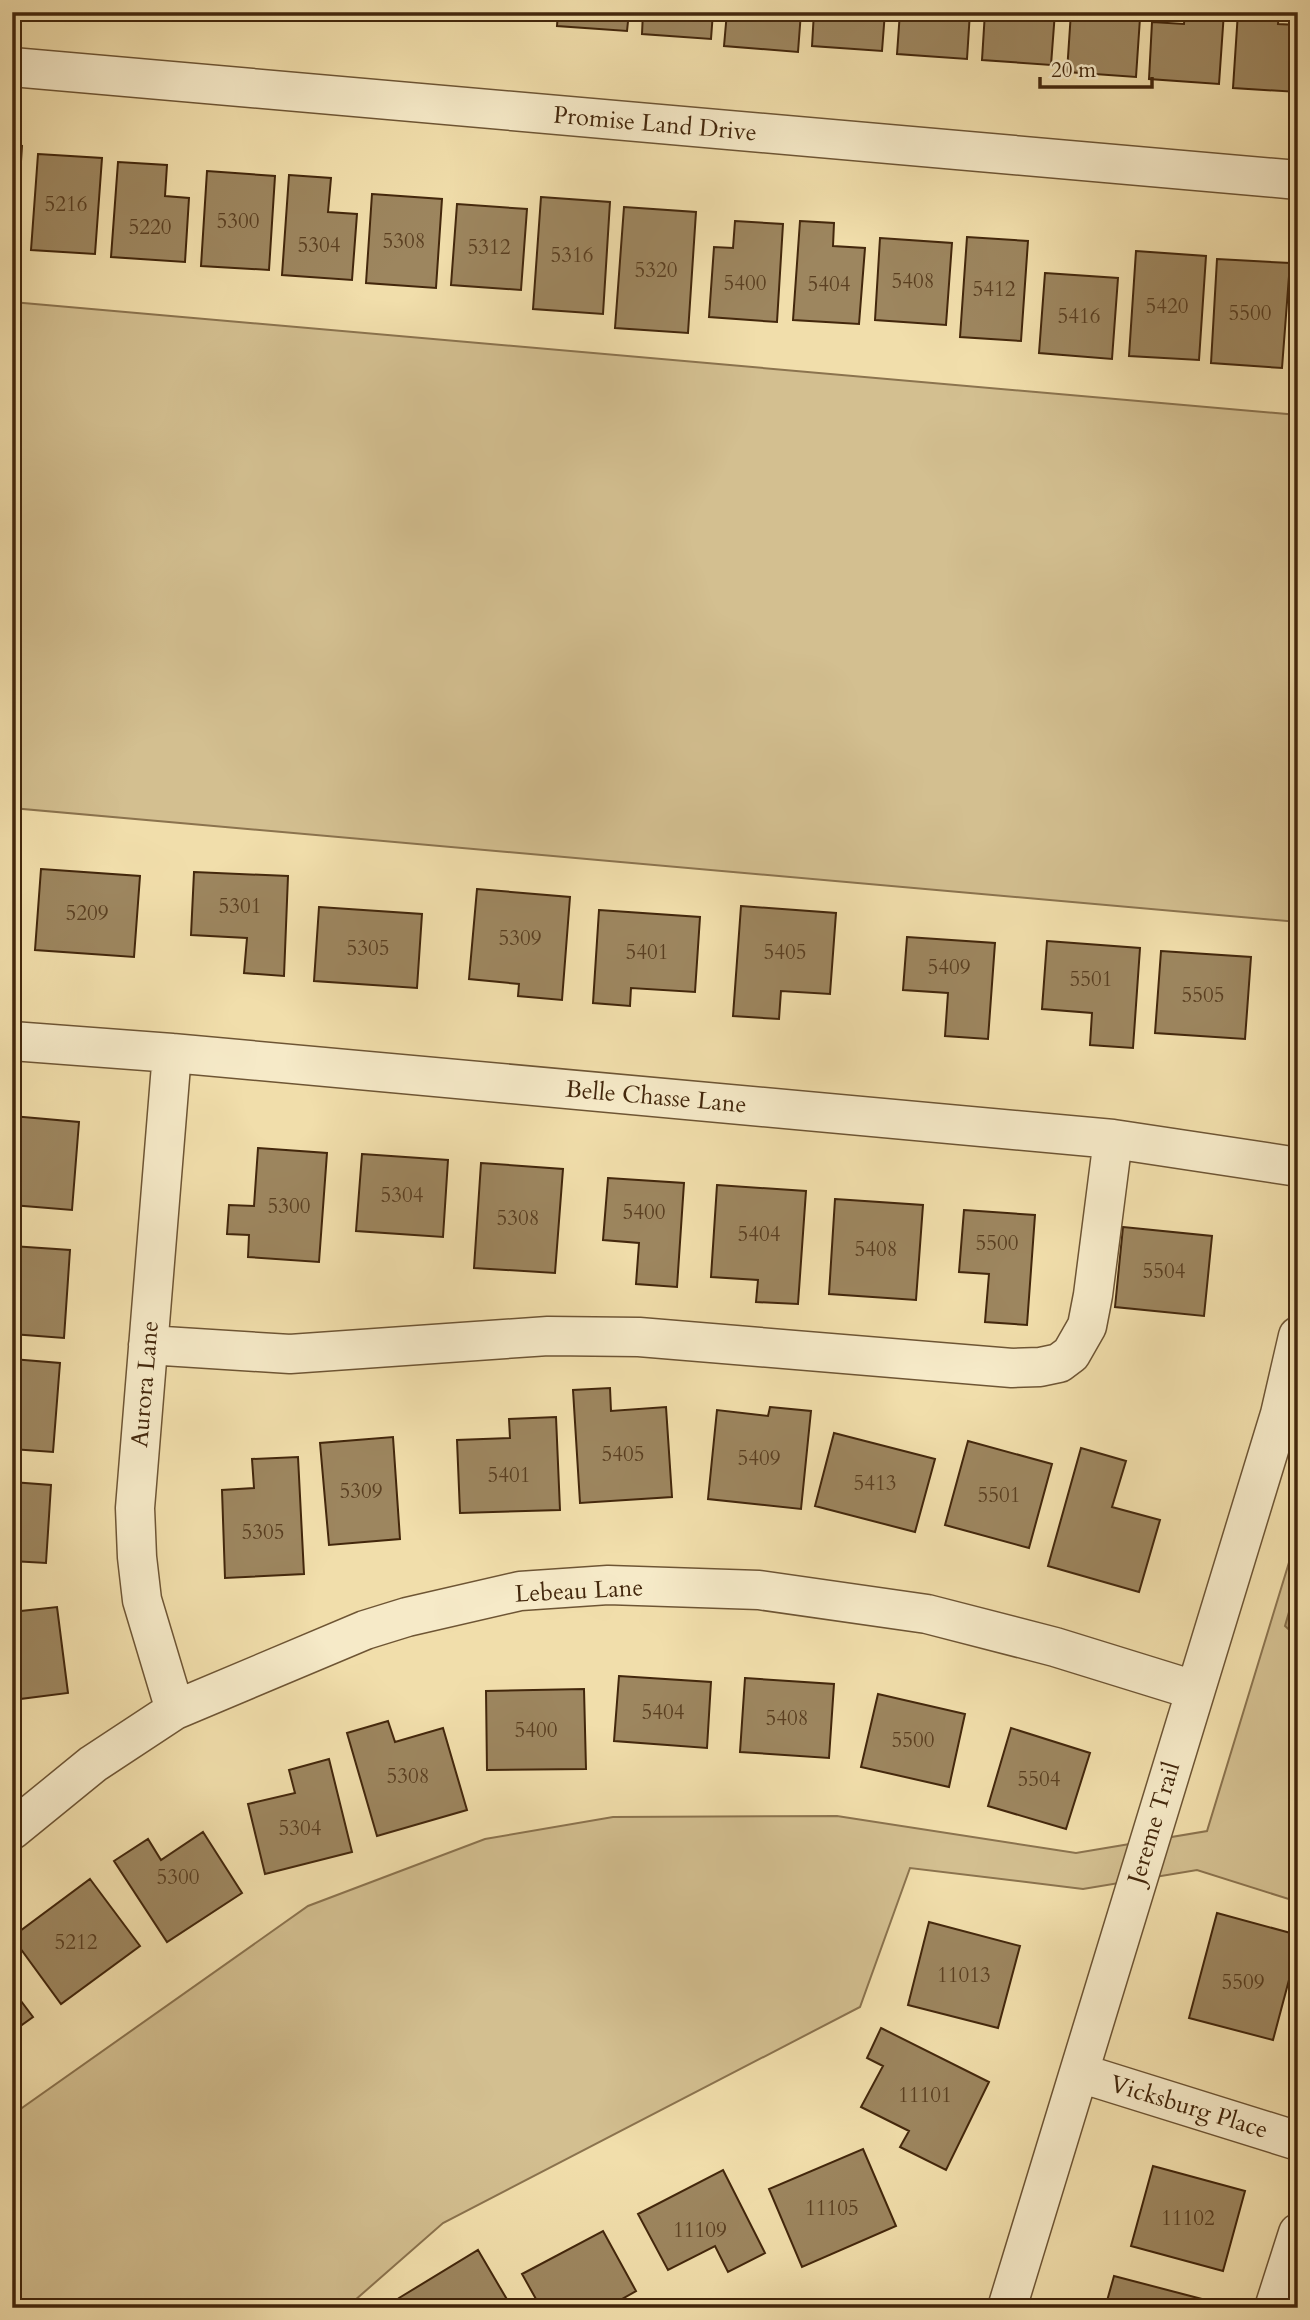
<svg xmlns="http://www.w3.org/2000/svg" width="1310" height="2320" viewBox="0 0 1310 2320" font-family="Cardo,serif">
  <style>
    .green { fill: #d3bf90; stroke: #8b734e; stroke-width: 2 }
    .water { fill: #b6a075; stroke: #88704b; stroke-width: 2 }
    .building { fill: #9d865f; stroke: #43270c; stroke-width: 2 }
    .lines { fill: none; stroke-linecap: round; stroke-linejoin: round }
    .minor-casing { stroke: #6e5534; stroke-width: 41 }
    .minor { stroke: #f6eac8; stroke-width: 38 }
    .labels { text-anchor: middle; dominant-baseline: central; stroke-width: 5; stroke-linejoin: round; paint-order: stroke }
    .number-label { font-size: 21px; fill: #5a3f21 }
    .street-label { font-size: 24px; fill: #43270c; stroke: #f6eac8 }
  </style>
  <rect width="100%" height="100%" fill="#f1deab"/>
  <filter id="stains"><feTurbulence type="fractalNoise" baseFrequency=".00286" numOctaves="4"/><feColorMatrix values="0 0 0 0 .2 0 0 0 0 .09 0 0 0 0 .02 0 0 0 .5 -.17"/></filter>
  <radialGradient id="worn" r=".72"><stop offset=".6" stop-color="#630" stop-opacity="0"/><stop offset="1" stop-color="#630" stop-opacity=".3"/></radialGradient>
  <path class="green" d="M12,302l1286,113v507l-1286,-114z
    M1298,1533v369l-101,-32 -114,19 -173,-21 -50,139 -417,216 -97,85h-334v-193l296,-209 177,-67 128,-22 224,-1 239,37 131,-22z"/>
  <path class="water" d="M1298,1581v57l-13,-12z"/>
  <path class="building" d="M476,12h68v8l-68,-5z
    M558,12h71l-2,19 -70,-5z
    M643,12h70l-2,27 -69,-5z
    M727,12h74l-3,40 -74,-6z
    M814,12h71l-3,39 -70,-5z
    M900,12h70l-3,47 -70,-5z
    M985,12h70l-4,53 -69,-5z
    M1071,12h38v4l31,2 -4,59 -69,-5z
    M1185,12h39l-5,72 -70,-5 3,-57 32,2z
    M1238,12h41l-1,12 20,1v67l-65,-4z
    M12,145l10,1 -7,107 -3,-1z
    M38,154l64,4 -7,96 -64,-4z
    M118,162l49,3 -2,31 24,2 -4,64 -74,-5z
    M207,171l68,5 -6,94 -68,-4z
    M289,175l42,3 -3,34 29,2 -5,66 -70,-5z
    M372,194l70,5 -6,89 -70,-5z
    M541,197l69,5 -7,112 -70,-5z
    M457,204l70,5 -6,81 -70,-5z
    M624,207l72,5 -8,121 -73,-5z
    M735,221l48,3 -6,98 -68,-5 5,-70 19,1z
    M800,221l34,2 -1,23 32,2 -6,76 -66,-4z
    M967,237l61,4 -7,100 -61,-4z
    M880,238l72,5 -6,82 -71,-5z
    M1136,251l70,5 -7,104 -70,-4z
    M1217,259l73,4 -8,105 -71,-5z
    M1045,273l73,5 -6,81 -73,-6z
    M12,842l7,1 -7,100z
    M41,869l99,7 -6,81 -99,-7z
    M194,872l94,4 -4,100 -40,-3 3,-35 -56,-3z
    M477,889l93,8 -8,103 -44,-4 1,-12 -50,-5z
    M741,906l95,7 -6,81 -49,-3 -2,28 -46,-3z
    M319,907l103,7 -5,74 -103,-7z
    M599,910l101,7 -5,75 -64,-4 -1,18 -37,-3z
    M907,937l88,6 -7,96 -43,-3 3,-43 -45,-3z
    M1047,941l93,7 -7,100 -43,-3 2,-32 -50,-4z
    M1161,951l90,6 -6,82 -90,-6z
    M12,1116l67,6 -7,88 -60,-5z
    M258,1148l69,5 -8,109 -71,-5 1,-22 -22,-1 2,-29 25,1z
    M362,1154l86,6 -5,77 -87,-6z
    M481,1163l82,6 -8,104 -81,-5z
    M608,1178l76,5 -7,104 -41,-3 3,-41 -36,-3z
    M717,1185l89,6 -8,113 -42,-2 2,-22 -47,-3z
    M835,1199l88,6 -7,95 -87,-6z
    M964,1210l71,5 -8,110 -42,-3 4,-48 -30,-2z
    M1123,1227l89,9 -8,80 -89,-9z
    M12,1246l58,4 -6,88 -52,-4z
    M12,1359l48,4 -7,89 -41,-3z
    M610,1388l1,23 55,-4 6,90 -92,6 -7,-113z
    M770,1407l41,4 -10,98 -93,-10 9,-89 51,6z
    M556,1417l4,93 -100,3 -3,-73 53,-2 -1,-19z
    M834,1433l101,26 -20,73 -100,-26z
    M393,1437l7,102 -71,6 -9,-102z
    M968,1441l84,23 -23,84 -84,-23z
    M1081,1448l45,13 -14,46 48,13 -21,72 -91,-26z
    M298,1457l6,117 -79,4 -3,-88 32,-2 -2,-29z
    M12,1482l39,3 -5,78 -34,-2z
    M57,1607l11,86 -56,7v-88z
    M619,1676l92,6 -4,66 -93,-7z
    M745,1678l89,6 -5,74 -89,-6z
    M584,1689l2,80 -99,1 -1,-79z
    M878,1694l87,20 -16,73 -88,-20z
    M388,1721l7,21 48,-14 24,82 -90,26 -30,-103z
    M1011,1728l79,25 -24,76 -78,-23z
    M329,1759l23,93 -87,22 -17,-70 47,-11 -6,-23z
    M203,1832l39,61 -75,49 -53,-81 34,-22 13,21z
    M90,1879l50,67 -79,58 -49,-67z
    M1217,1913l81,22v11l-25,94 -84,-22z
    M929,1922l91,24 -22,82 -90,-23z
    M12,1989l21,28 -21,15z
    M1298,2022v31l-7,-2z
    M881,2028l108,54 -43,88 -46,-23 9,-16 -48,-24 22,-41 -16,-8z
    M863,2149l33,77 -94,41 -33,-78z
    M1153,2166l92,25 -22,80 -92,-25z
    M723,2170l42,83 -37,19 -13,-26 -47,24 -30,-56z
    M603,2231l33,60 -30,17h-65l-19,-34z
    M478,2250l34,58h-107l-6,-10z
    M1114,2276l88,23 -2,9h-95z"/>
  <g class="lines">
    <g class="minor-casing">
      <path id="minor" d="M12,67l1286,113
        M12,1041l160,12 941,86 185,28
        M172,1053l-37,455 2,49 5,43 33,110
        M148,1345l142,9 258,-18 91,1 373,31 28,-1 19,-4 12,-9 16,-28 6,-31 20,-156
        M12,1830l81,-66 82,-54 190,-80 42,-13 113,-26 88,-6 151,5 168,24 128,33 139,43
        M1080,2073l218,68
        M1007,2308l273,-894 18,-78
        M1274,2308l24,-75"/>
    </g>
    <use href="#minor" class="minor"/>
  </g>
  <g class="labels">
    <g class="number-label">
      <text x="66" y="204">5216</text>
      <text x="238" y="221">5300</text>
      <text x="150" y="227">5220</text>
      <text x="404" y="241">5308</text>
      <text x="319" y="245">5304</text>
      <text x="489" y="247">5312</text>
      <text x="572" y="255">5316</text>
      <text x="656" y="270">5320</text>
      <text x="913" y="281">5408</text>
      <text x="745" y="283">5400</text>
      <text x="829" y="284">5404</text>
      <text x="994" y="289">5412</text>
      <text x="1167" y="306">5420</text>
      <text x="1250" y="313">5500</text>
      <text x="1079" y="316">5416</text>
      <text x="240" y="906">5301</text>
      <text x="87" y="913">5209</text>
      <text x="520" y="938">5309</text>
      <text x="368" y="948">5305</text>
      <text x="647" y="952">5401</text>
      <text x="785" y="952">5405</text>
      <text x="949" y="967">5409</text>
      <text x="1091" y="979">5501</text>
      <text x="1203" y="995">5505</text>
      <text x="402" y="1195">5304</text>
      <text x="289" y="1206">5300</text>
      <text x="644" y="1212">5400</text>
      <text x="518" y="1218">5308</text>
      <text x="759" y="1234">5404</text>
      <text x="997" y="1243">5500</text>
      <text x="876" y="1249">5408</text>
      <text x="1164" y="1271">5504</text>
      <text x="623" y="1454">5405</text>
      <text x="759" y="1458">5409</text>
      <text x="509" y="1475">5401</text>
      <text x="875" y="1483">5413</text>
      <text x="361" y="1491">5309</text>
      <text x="999" y="1495">5501</text>
      <text x="263" y="1532">5305</text>
      <text x="663" y="1712">5404</text>
      <text x="787" y="1718">5408</text>
      <text x="536" y="1730">5400</text>
      <text x="913" y="1740">5500</text>
      <text x="408" y="1776">5308</text>
      <text x="1039" y="1779">5504</text>
      <text x="300" y="1828">5304</text>
      <text x="178" y="1877">5300</text>
      <text x="76" y="1942">5212</text>
      <text x="964" y="1975">11013</text>
      <text x="1243" y="1982">5509</text>
      <text x="925" y="2095">11101</text>
      <text x="832" y="2208">11105</text>
      <text x="1188" y="2218">11102</text>
      <text x="700" y="2230">11109</text>
    </g>
    <g class="street-label">
      <text transform="translate(655 124) rotate(5)">Promise Land Drive</text>
      <text transform="translate(656 1097) rotate(5)">Belle Chasse Lane</text>
      <text transform="translate(145 1384) rotate(-85)">Aurora Lane</text>
      <text transform="translate(579 1591) rotate(-3)">Lebeau Lane</text>
      <text transform="translate(1154 1823) rotate(-73)">Jereme Trail</text>
      <text transform="translate(1189 2107) rotate(17)">Vicksburg Place</text>
    </g>
  </g>
  <rect width="1310" height="2320" fill="none" stroke="#f1deab" stroke-width="42"/>
  <rect x="14" y="14" width="1282" height="2292" fill="none" stroke="#43270c" stroke-width="3.5"/>
  <rect x="21" y="21" width="1268" height="2278" fill="none" stroke="#43270c" stroke-width="2"/>
  <path d="M1040 77v10h112v-10" fill="none" stroke="#43270c" stroke-width="3.5"/>
  <text x="1051" y="77" font-size="21" fill="#43270c" stroke="#f6eac8" stroke-width="5" paint-order="stroke">20 m</text>
  <rect width="100%" height="100%" filter="url(#stains)"/>
  <rect width="100%" height="100%" fill="url(#worn)"/>
</svg>
